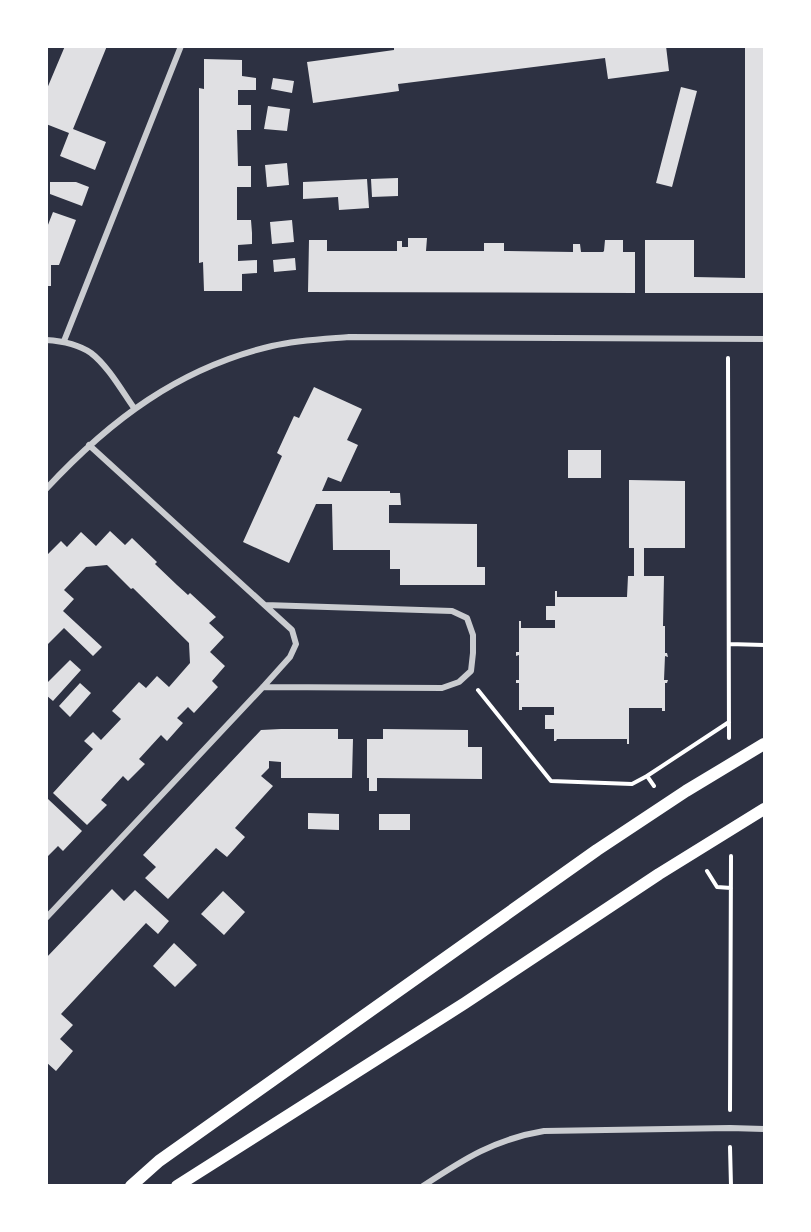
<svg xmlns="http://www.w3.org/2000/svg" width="811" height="1232" viewBox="0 0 811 1232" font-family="Lora,serif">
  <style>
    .building { fill: #e0e0e3 }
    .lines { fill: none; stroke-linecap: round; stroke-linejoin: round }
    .path { stroke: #fff; stroke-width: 4 }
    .minor { stroke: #caccd0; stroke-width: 6 }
    .secondary { stroke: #fff; stroke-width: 12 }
  </style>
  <rect width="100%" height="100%" fill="#2d3142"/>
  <path class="building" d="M65,46h42l-34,83 33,13 -11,28 -35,-14 9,-23 -23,-9v-33z
    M394,46h272l3,25 -61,8 -3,-21 -207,26 1,7 -86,12 -6,-41 87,-12z
    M745,46h19v247h-119v-53h49v37l51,1z
    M204,59l38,1v16l14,2v12h-18v15h13v25h-14l1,36h13v21h-14v33h14l1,13v11l-14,1v16l19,-1v13l-15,1v17h-38l-1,-29 -4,1v-175l5,1z
    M273,78l21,3 -2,12 -21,-4z
    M681,87l16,4 -25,96 -16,-4z
    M268,106l22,3 -3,22 -23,-2z
    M287,163l2,22 -22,2 -2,-22z
    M398,178v18l-26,1 -1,-18z
    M367,179l2,29 -30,2 -1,-13 -35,2v-17z
    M50,182h26l13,5 -7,19 -32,-12z
    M53,212l23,8 -17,45h-8v21h-5v-56z
    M292,220l2,22 -22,2 -2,-22z
    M408,238h19l-1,13h58v-8h20v8l69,1v-8h7l1,8h22l1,-1 1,-11h18v12h12v41l-327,-1 1,-52h18v11h70v-10h5v6h6z
    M295,258l1,12 -22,2 -1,-12z
    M314,387l48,22 -15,31 11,5 -17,37 -13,-5 -6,14h68v2h10l1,12h-12v18l88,1v43h8v18h-85v-16h-10v-19h-57l-1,-46h-16l-27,59 -46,-21 39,-86 -5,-3 17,-37 5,2z
    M568,450h33v28h-33z
    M629,480l56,1v67h-41v28h20l-1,50h2v27h2l1,4 -3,-1 -1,24h4l-1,3h-2v28h-3v-3h-33v36h-2v-5h-70l-1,2h-2v-12h-9v-14h9v-8h-32v3h-3v-27h-3v-3h3v-25l-3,1v-4h3v-31h2v7h34v-8h-9v-14h9v-15h2v6h70l1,-21h6v-28h-5z
    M110,531l15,14 7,-7 25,24 -2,2 22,21 11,10 2,-2 26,24 -7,6 15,14 -14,15 15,14 -13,15 6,6 -24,26 -6,-6 -11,11 6,5 -16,18 -6,-6 -22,24 6,5 -17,17 -5,-5 -22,24 6,5 -20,20 -34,-32 40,-44 -9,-8 9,-9 8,8 20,-21 -9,-8 27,-29 7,6 11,-12 12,11 21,-24 -1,-20 -56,-55 -2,1 -24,-24 -21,2 -22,23 10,9 -11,12 39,36 -9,9 -29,-28 -18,18v-90l15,-15 6,6 14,-15 15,14z
    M70,660l11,10 -28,31 -7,-6v-11z
    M80,683l11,10 -21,24 -11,-11z
    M281,729h57v10h15l-1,39h-71v-16l-12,-1v7l-8,8 12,10 -38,42 10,9 -18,20 -11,-9 -48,51 -23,-21 11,-11 -13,-12 118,-125z
    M383,729l85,1v17h14v32l-105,-1v13h-8v-13h-2v-39h16z
    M48,799l34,32 -19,20 -5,-5 -12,12v-58z
    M308,813l31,1v16l-31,-1z
    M379,814h31v16h-31z
    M112,889l12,12 11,-11 34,31 -11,13 -12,-11 -85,91 12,11 -13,14 13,12 -17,20 -10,-9v-78l2,-2 -2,-1v-23z
    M223,891l22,21 -21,23 -23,-21z
    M174,943l23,22 -22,22 -22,-21z"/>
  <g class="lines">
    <path class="path" d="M728,358l1,380
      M729,644l35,1
      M478,690l73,91 81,3 15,-8
      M654,786l-7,-10 82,-54
      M707,871l10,16 14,1
      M730,1110l1,-254
      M730,1147l1,39"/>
    <path class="minor" d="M46,340c16,1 32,4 45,13 17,13 31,38 43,55
      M64,341l117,-295
      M46,489c64,-69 133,-121 226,-143 25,-6 51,-7 77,-9l415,2
      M263,687l179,1 17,-6 12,-11 2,-18v-18l-6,-17 -15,-7 -187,-6
      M46,918l217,-231 27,-30 6,-13 -4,-14 -203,-185
      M423,1186c41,-27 72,-47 121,-55l186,-3 34,1"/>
    <path class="secondary" d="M131,1186l28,-25 438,-311 89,-59 78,-47
      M177,1186l288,-183 194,-129 105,-65"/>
  </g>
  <rect width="811" height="1232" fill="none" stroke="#ffffff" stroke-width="96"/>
</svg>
